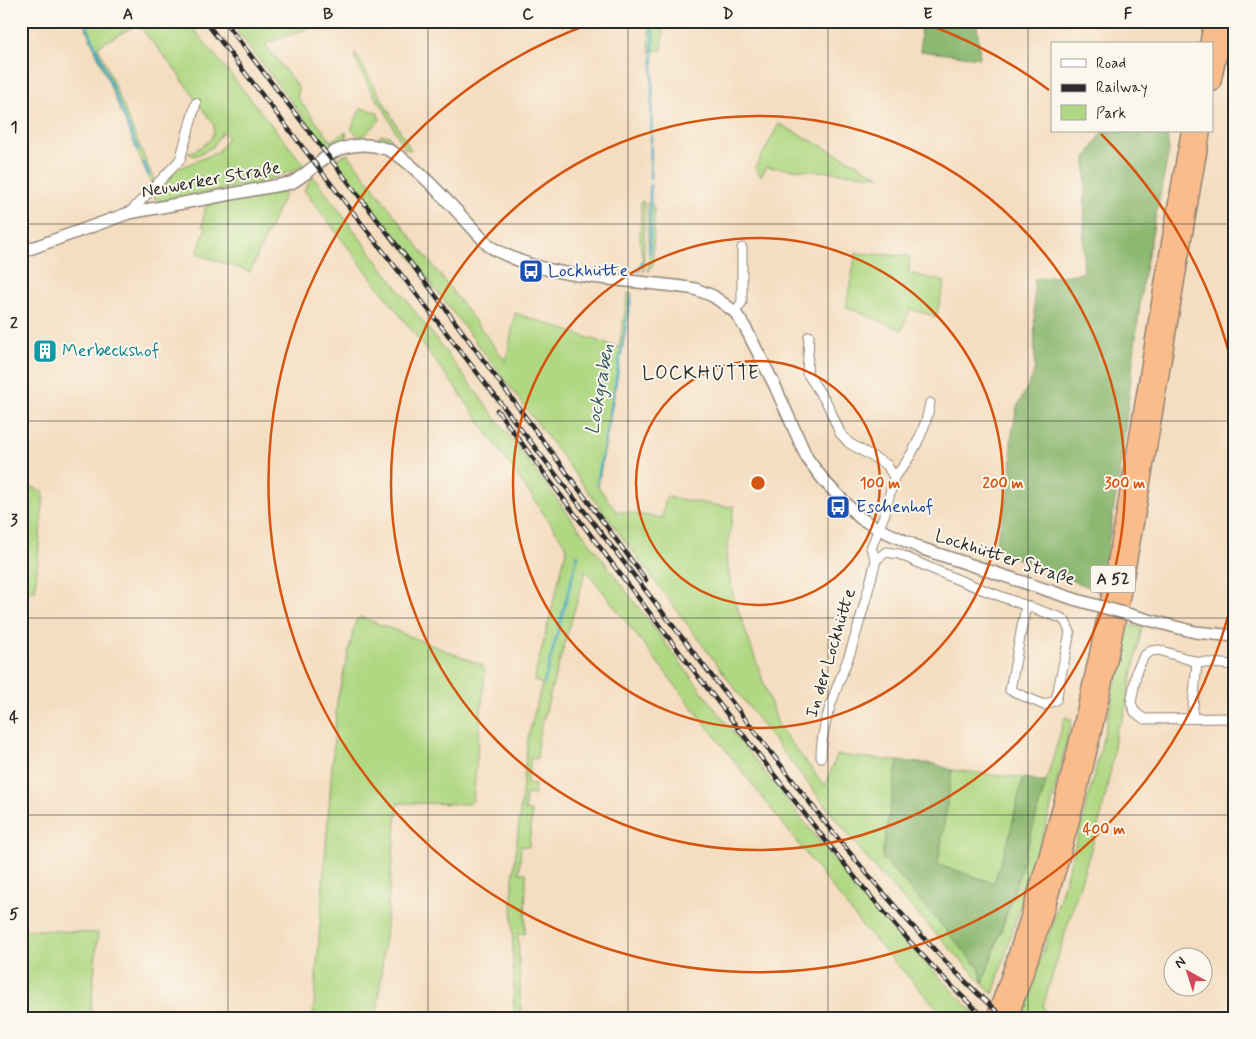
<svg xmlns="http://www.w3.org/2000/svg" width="1256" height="1039" viewBox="0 0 1256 1039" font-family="Mynerve,sans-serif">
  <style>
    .green { fill: #b0d883; stroke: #6e8257 }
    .forest { fill: #8cb871; stroke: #5c724e }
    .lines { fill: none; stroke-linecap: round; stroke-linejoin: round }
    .stream { stroke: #41a8c1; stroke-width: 2.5 }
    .minor-casing { stroke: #908476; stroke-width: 11 }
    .tertiary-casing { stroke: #908476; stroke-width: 14 }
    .motorway-casing { stroke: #908476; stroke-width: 19 }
    .minor { stroke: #fff; stroke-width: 9 }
    .tertiary { stroke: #fff; stroke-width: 11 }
    .motorway { stroke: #f9bc8a; stroke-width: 16 }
    .rail-casing { stroke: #2b2b2b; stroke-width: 4.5 }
    .rail { stroke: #fbf7ec; stroke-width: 2.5; stroke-dasharray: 8; stroke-linecap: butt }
    .tertiary-bridge-casing { stroke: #908476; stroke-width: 14; stroke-linecap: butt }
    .tertiary-bridge { stroke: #fff; stroke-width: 11 }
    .grid { fill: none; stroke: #2b2b2b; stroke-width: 1; stroke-opacity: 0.55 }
    .ring { fill: none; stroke: #d5540f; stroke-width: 2.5 }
    .labels { text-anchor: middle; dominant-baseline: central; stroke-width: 4; stroke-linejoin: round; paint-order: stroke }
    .shield { fill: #fbf7ec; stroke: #696865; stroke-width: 1 }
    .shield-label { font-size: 16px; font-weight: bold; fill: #2b2b2b }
    .street-label { font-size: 18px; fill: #2b2b2b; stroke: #fbf7ec }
    .transit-label { font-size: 18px; fill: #164399; stroke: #fbf7ec; text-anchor: start }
    .culture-label { font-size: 18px; fill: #0d838f; stroke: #fbf7ec; text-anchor: start }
    .neighbourhood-label { font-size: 19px; letter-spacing: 1px; fill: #2b2b2b; stroke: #fbf7ec }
    .water-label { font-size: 19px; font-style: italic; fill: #345d67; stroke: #fbf7ec }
    .centre { fill: #d5540f; stroke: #fbf7ec; stroke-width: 2.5 }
    .ring-label { font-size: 15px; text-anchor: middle; font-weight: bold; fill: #d5540f; stroke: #fbf7ec; stroke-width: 4; stroke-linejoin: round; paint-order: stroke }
    .neatline { fill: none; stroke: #2b2b2b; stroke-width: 2 }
    .grid-label { font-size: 16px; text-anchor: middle; font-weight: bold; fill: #2b2b2b }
  </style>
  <rect width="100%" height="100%" fill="#fbf7ec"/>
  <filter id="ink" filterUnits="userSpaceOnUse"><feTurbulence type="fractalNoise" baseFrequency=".02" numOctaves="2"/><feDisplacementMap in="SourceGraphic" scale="10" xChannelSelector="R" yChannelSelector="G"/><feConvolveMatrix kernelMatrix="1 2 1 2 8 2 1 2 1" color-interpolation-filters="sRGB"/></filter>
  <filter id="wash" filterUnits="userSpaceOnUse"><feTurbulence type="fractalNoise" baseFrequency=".0096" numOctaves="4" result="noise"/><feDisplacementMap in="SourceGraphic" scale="20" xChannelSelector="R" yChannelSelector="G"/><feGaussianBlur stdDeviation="1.12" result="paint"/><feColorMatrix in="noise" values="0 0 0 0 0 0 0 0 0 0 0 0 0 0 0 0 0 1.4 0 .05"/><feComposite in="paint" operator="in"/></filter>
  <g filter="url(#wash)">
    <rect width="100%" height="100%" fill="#f4ddc0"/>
    <path class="green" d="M83,21h104l118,145 -45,17 -102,19 -4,-5 1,-6 22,-22 41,-17 10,-15 -6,-5 -9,15 -18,9 -7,-3c14,-6 27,-11 26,-28l-41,-58 -33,-40 -1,2 -4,-3 -37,20 56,134 -3,4z
      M229,21h100l-64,23 33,43v11l33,43 15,-9 1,7 -17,13z
      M648,21h16l-2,29 -12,1z
      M355,53l2,3 54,94 -7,-2 -21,-41 -11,-14 -17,-34z
      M361,108l16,4 3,8 -13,13 -7,4 -9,-8z
      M779,124l101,52 -114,-9 -5,9 -6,-8z
      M382,135l7,1 5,8 -3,2 -12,-4 -1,-4z
      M348,154l158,208 9,-49 104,35 9,-55h4l-34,193 18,25 46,7 4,-21 61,10 7,-1 -8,51 7,38 46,132 46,59 12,-31 61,6 -16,96 97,111 4,14 22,-62 60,-203 7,2 -23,96 -56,179 -117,-124 -113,-144 -264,-354 -164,-213z
      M313,176l406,538 150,190 110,114h-33l-84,-92 -276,-356 -34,117 -14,52 -1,20 -6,-1 -4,25 8,2 -1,10 -8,-1 -1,16 7,2 -3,35 -8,-1 -2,27h7l-1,61 -7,-1 3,80 7,1v4h-14l-2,-131 16,-149 14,-54 -8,-4 33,-133 -111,-159 -152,-198z
      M286,192l-36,80 -53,-18 9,-27 -4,-1 4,-21z
      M641,201l3,1v70l-4,-31z
      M647,203l5,1 2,5 -1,57 -4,1v5z
      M856,253l53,3v17l36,9 -9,35 -26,-8 -8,21 -56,-23z
      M21,483l23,9 -9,99h-14z
      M361,617l121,48 3,6 -12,129 -4,4 -71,-1 -21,215h-64l24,-317 19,-81z
      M1127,625l15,2 -19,92 -7,11 -4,34 -11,52 -58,190 4,12h-27c46,-128 82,-260 107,-393z
      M952,770l71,8 -13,56 -16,49 -56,-18z
      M21,929l77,4 -8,85h-69z"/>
    <path class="forest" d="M920,21h57l3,37 -59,-7z
      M1103,131h64l2,20 -26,128 -22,183 -20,130 -107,-43 18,-70 -1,-40 6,-32 16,-31 2,-10 -1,-87 49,-6 3,-115z
      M898,761l37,3 17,6 -14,95 56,18 16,-49 13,-56 23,4 -27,93 -36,108 -4,-15 -97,-111z"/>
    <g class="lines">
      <path class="stream" d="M85,21l53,129
        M649,21l4,12v21l-3,125
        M144,163l5,13
        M650,185v69
        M639,271l3,-10
        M597,484l34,-186
        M544,683l34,-128"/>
    </g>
  </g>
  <g filter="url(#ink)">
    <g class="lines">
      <g class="minor-casing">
        <path id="minor" d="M129,213l51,-53 16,-57
          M735,312l7,-10v-54
          M809,336l-2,37 21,32 12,28 9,10 38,22 7,12 -9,36 -14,35 5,12c-8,31 -16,63 -26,93 -12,33 -29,68 -29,104
          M894,477c18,-18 32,-49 36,-74
          M876,560l10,-8 13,2c53,25 107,45 162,64l4,3 5,11 -14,68 -12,5 -34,-15 16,-84
          M1235,665l-38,-3 -38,-12 -8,1 -7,5 -7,14 -6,33 4,9 9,7 91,-1
          M1192,718l5,-56"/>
      </g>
      <g class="tertiary-casing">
        <path id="tertiary" d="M21,252l108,-39 162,-30c16,-8 28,-23 43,-31 17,-8 35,-9 52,-3 25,8 82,75 103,97 61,37 138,31 206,43l18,7 22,16 11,17 28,55 33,74 18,24 35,36 19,11 44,20 154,51
          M1149,620l46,12 40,4"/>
      </g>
      <g class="motorway-casing">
        <path id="motorway" d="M1208,44l5,-23
          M1212,83l13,-62
          M995,1018c50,-139 88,-282 116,-428 29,-152 50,-306 79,-459
          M1009,1018c106,-286 138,-589 193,-887"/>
      </g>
      <use href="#minor" class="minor"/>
      <use href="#tertiary" class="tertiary"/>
      <use href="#motorway" class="motorway"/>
      <g class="rail-casing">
        <path id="rail" d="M205,21l626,809c54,66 109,131 173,188
          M224,21l209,271 213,288
          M497,410c85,114 171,228 258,340 73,94 143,188 230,268"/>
      </g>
      <use href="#rail" class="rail"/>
      <g class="tertiary-bridge-casing">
        <path id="tertiary-bridge" d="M1077,600l72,20"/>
      </g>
      <use href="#tertiary-bridge" class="tertiary-bridge"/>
    </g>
  </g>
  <path class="grid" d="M228,21v997M428,21v997M628,21v997M828,21v997M1028,21v997M21,224h1214M21,421h1214M21,618h1214M21,815h1214"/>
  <g class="ring">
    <circle cx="758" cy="483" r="122"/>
    <circle cx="758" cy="483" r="245"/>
    <circle cx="758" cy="483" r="367"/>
    <path d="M1234 593A489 489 0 1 1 595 22M921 22A489 489 0 0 1 1049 90M1101 134A489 489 0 0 1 1234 373"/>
  </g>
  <defs>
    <g id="bus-square" transform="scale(1.25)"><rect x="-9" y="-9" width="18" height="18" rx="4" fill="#1a4fb4" stroke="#fbf7ec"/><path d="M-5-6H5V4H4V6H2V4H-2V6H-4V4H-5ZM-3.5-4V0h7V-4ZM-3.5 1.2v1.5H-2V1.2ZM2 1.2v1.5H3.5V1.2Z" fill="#fff"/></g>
    <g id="building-square" transform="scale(1.25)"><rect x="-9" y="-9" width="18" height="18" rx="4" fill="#0f9aa8" stroke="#fbf7ec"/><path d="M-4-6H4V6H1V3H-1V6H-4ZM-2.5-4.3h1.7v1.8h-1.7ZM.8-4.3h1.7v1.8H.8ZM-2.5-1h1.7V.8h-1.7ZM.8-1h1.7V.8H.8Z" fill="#fff"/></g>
  </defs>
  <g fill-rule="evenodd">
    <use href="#bus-square" x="531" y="271"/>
    <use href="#building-square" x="45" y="351"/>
    <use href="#bus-square" x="838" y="507"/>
  </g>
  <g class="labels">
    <rect class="shield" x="1090.5" y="565.5" width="45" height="27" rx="4"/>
    <g class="shield-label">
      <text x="1113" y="579">A 52</text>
    </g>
    <g class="street-label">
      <text transform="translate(211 180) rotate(-10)">Neuwerker Straße</text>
      <text transform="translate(1005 558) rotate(18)">Lockhütter Straße</text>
      <text transform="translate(831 653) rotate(-73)">In der Lockhütte</text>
    </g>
    <g class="transit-label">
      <text x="548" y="271">Lockhütte</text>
      <text x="856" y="507">Eschenhof</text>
    </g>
    <g class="culture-label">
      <text x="62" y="351">Merbeckshof</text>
    </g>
    <g class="neighbourhood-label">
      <text x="701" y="373">LOCKHÜTTE</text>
    </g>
    <g class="water-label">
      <text transform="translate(600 389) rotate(-80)">Lockgraben</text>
    </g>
  </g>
  <circle cx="758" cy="483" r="8" class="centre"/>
  <g class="ring-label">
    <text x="880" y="488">100 m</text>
    <text x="1003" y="488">200 m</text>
    <text x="1125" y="488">300 m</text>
    <text x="1104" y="834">400 m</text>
  </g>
  <rect width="1256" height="1039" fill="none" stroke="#fbf7ec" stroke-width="55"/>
  <rect x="1051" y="42" width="162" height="90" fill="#fbf7ec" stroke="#a8a59f"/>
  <rect x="1061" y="59" width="25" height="8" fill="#ffffff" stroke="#a8a59f"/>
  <text x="1096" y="68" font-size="15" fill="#2b2b2b">Road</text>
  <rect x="1061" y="84" width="25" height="8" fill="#2b2b2b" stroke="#a8a59f"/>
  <text x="1096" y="92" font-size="15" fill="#2b2b2b">Railway</text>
  <rect x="1061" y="105" width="25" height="15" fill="#b0d883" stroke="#a8a59f"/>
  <text x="1096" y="118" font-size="15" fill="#2b2b2b">Park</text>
  <g transform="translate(1188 972) rotate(321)"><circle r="24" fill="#fbf7ec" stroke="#a8a59f"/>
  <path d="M0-4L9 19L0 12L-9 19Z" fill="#d1495b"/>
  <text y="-8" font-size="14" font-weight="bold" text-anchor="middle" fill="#2b2b2b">N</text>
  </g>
  <rect x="28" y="28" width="1200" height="984" class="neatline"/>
  <g class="grid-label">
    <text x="128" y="19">A</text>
    <text x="328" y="19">B</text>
    <text x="528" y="19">C</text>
    <text x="728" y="19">D</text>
    <text x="928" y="19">E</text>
    <text x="1128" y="19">F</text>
    <text x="14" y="132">1</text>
    <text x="14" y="328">2</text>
    <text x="14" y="525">3</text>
    <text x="14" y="722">4</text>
    <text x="14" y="919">5</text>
  </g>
</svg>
